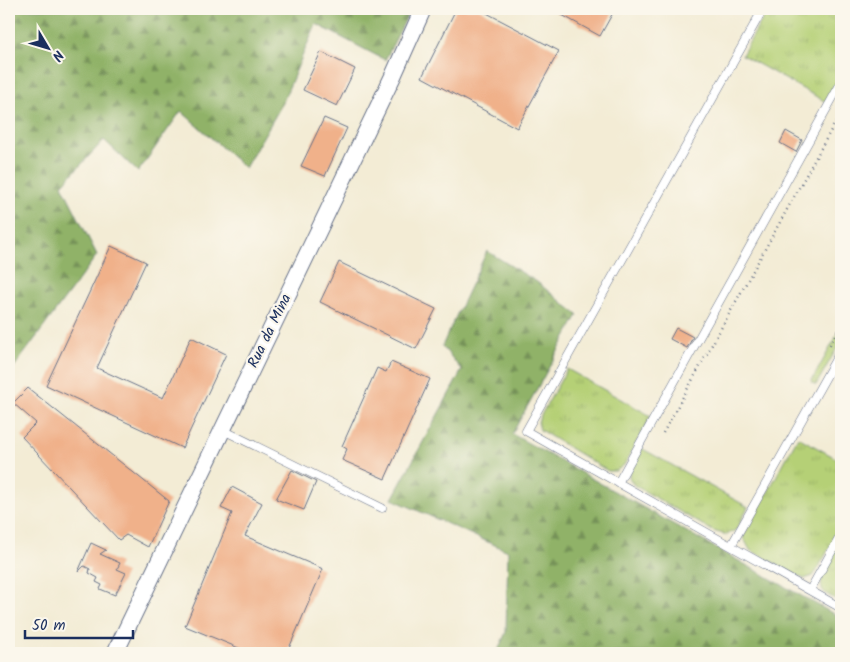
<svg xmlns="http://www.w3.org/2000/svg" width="850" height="662" viewBox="0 0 850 662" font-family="Kalam,sans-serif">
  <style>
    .grass { fill: url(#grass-tufts); stroke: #68806a }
    .forest { fill: url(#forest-firs); stroke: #567062 }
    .building { fill: #f0b18a }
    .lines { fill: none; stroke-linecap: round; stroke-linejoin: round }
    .lane-casing { stroke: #677188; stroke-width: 9 }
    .street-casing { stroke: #677188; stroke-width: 18 }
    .path { stroke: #677188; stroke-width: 2.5; stroke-dasharray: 1 4; stroke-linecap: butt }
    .lane { stroke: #fff; stroke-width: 8 }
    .street { stroke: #fff; stroke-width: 16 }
    .labels { text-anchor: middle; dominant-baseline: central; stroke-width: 4.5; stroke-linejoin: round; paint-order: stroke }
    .street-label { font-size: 15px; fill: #1b2f5e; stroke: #fbf7ec }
  </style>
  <defs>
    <pattern id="grass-tufts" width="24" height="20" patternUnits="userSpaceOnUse" patternTransform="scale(1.25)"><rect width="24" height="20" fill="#b5d076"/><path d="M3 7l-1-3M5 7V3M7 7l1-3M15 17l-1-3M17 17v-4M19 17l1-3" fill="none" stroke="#9bb368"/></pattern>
    <pattern id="forest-firs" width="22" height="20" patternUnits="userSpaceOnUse" patternTransform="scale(1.25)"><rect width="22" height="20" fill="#90b267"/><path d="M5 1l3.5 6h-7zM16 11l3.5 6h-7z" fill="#759158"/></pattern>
  </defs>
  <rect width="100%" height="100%" fill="#fbf7ec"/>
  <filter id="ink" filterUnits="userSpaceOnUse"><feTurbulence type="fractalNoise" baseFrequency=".02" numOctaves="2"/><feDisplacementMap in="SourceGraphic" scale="10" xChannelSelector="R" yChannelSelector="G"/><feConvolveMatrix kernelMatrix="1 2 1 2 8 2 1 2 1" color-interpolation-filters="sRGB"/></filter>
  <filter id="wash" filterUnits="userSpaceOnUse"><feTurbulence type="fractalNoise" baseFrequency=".0096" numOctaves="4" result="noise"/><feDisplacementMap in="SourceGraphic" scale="20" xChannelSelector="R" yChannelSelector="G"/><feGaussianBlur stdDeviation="1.12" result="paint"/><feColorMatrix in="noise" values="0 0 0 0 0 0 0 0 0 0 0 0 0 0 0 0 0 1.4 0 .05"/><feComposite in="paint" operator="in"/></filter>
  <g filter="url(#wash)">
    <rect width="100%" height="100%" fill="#f3ecd5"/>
    <path class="grass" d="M768,9h73v66l-15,27 -84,-47z
      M841,328v13l-25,44 -5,-3z
      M567,369l84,47 -27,49 -8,6h-8l-68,-41 -2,-8 2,-5z
      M798,437l43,24v66l-25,45 -3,4 -9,3 -54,-29 -7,-13z
      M641,448l107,59 -11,22 -10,6 -14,-4 -79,-46c-12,-11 1,-25 7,-37z
      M841,542v60c-5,-3 -13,-6 -17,-10 -10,-11 11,-40 17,-50z"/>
    <path class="forest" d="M9,9h402l-26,51 -69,-36 -35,82 -36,62 -64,-57 -43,61 -34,-32 -42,45 35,70 -88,119z
      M487,251l50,31 41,33 -66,119 329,184v35h-344l9,-21 2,-81 -116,-52 70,-129 -20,-24z"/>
    <g id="blocks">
      <path class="building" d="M456,9h23l80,42 -42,77 -95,-51z
        M551,9h64l-15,27z
        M321,52l34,17 -18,37 -34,-16z
        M324,118l23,10 -22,48 -24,-10z
        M786,131l16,9 -6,12 -16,-9z
        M111,246l35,16 -49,106 66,30 28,-61 35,17 -44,94 -136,-63z
        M339,262l97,47 -20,40 -96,-47z
        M676,328l17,9 -6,11 -17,-9z
        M391,362l39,17 -45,100 -43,-19 5,-11 -5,-3 35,-78 9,4z
        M28,388l141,113 -21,46 -22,-12 -7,5 -97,-103 14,-14 -23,-20z
        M292,470l24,12 -12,28 -28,-11z
        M232,487l30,16 -17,33 78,33 -36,84h-36l-66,-27 47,-113 -11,-5z
        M91,543l15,7 -6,4 20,9 -3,6 9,4 -11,22 -15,-6 2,-4 -6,-3 2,-4 -9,-5 1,-4 -6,-3 -6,6z"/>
    </g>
  </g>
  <g filter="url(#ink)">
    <use href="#blocks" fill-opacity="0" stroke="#677188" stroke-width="1"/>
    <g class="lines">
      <g class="lane-casing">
        <path id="lane" d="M763,9l-237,422 315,177
          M223,430l159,78
          M618,483l223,-400
          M731,546l110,-196
          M810,590l31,-55"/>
      </g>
      <g class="street-casing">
        <path id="street" d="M115,653l278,-577 30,-67"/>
      </g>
      <path class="path" d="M830,345l11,-21
        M663,433l177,-319
        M837,441l4,-7"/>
      <use href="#lane" class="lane"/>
      <use href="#street" class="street"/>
    </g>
  </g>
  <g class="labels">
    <g class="street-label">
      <text transform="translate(270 331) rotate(-64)">Rua da Mina</text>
    </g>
  </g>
  <rect width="850" height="662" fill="none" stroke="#fbf7ec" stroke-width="30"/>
  <g transform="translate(48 48) rotate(128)" stroke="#fbf7ec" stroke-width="4" paint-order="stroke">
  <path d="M0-4L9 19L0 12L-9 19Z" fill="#1b2f5e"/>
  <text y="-8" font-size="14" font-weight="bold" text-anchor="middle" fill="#1b2f5e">N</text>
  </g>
  <path d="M25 630v8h108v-8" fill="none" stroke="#1b2f5e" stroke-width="2.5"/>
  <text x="32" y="630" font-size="15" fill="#1b2f5e" stroke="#fbf7ec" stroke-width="4" paint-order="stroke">50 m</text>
</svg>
